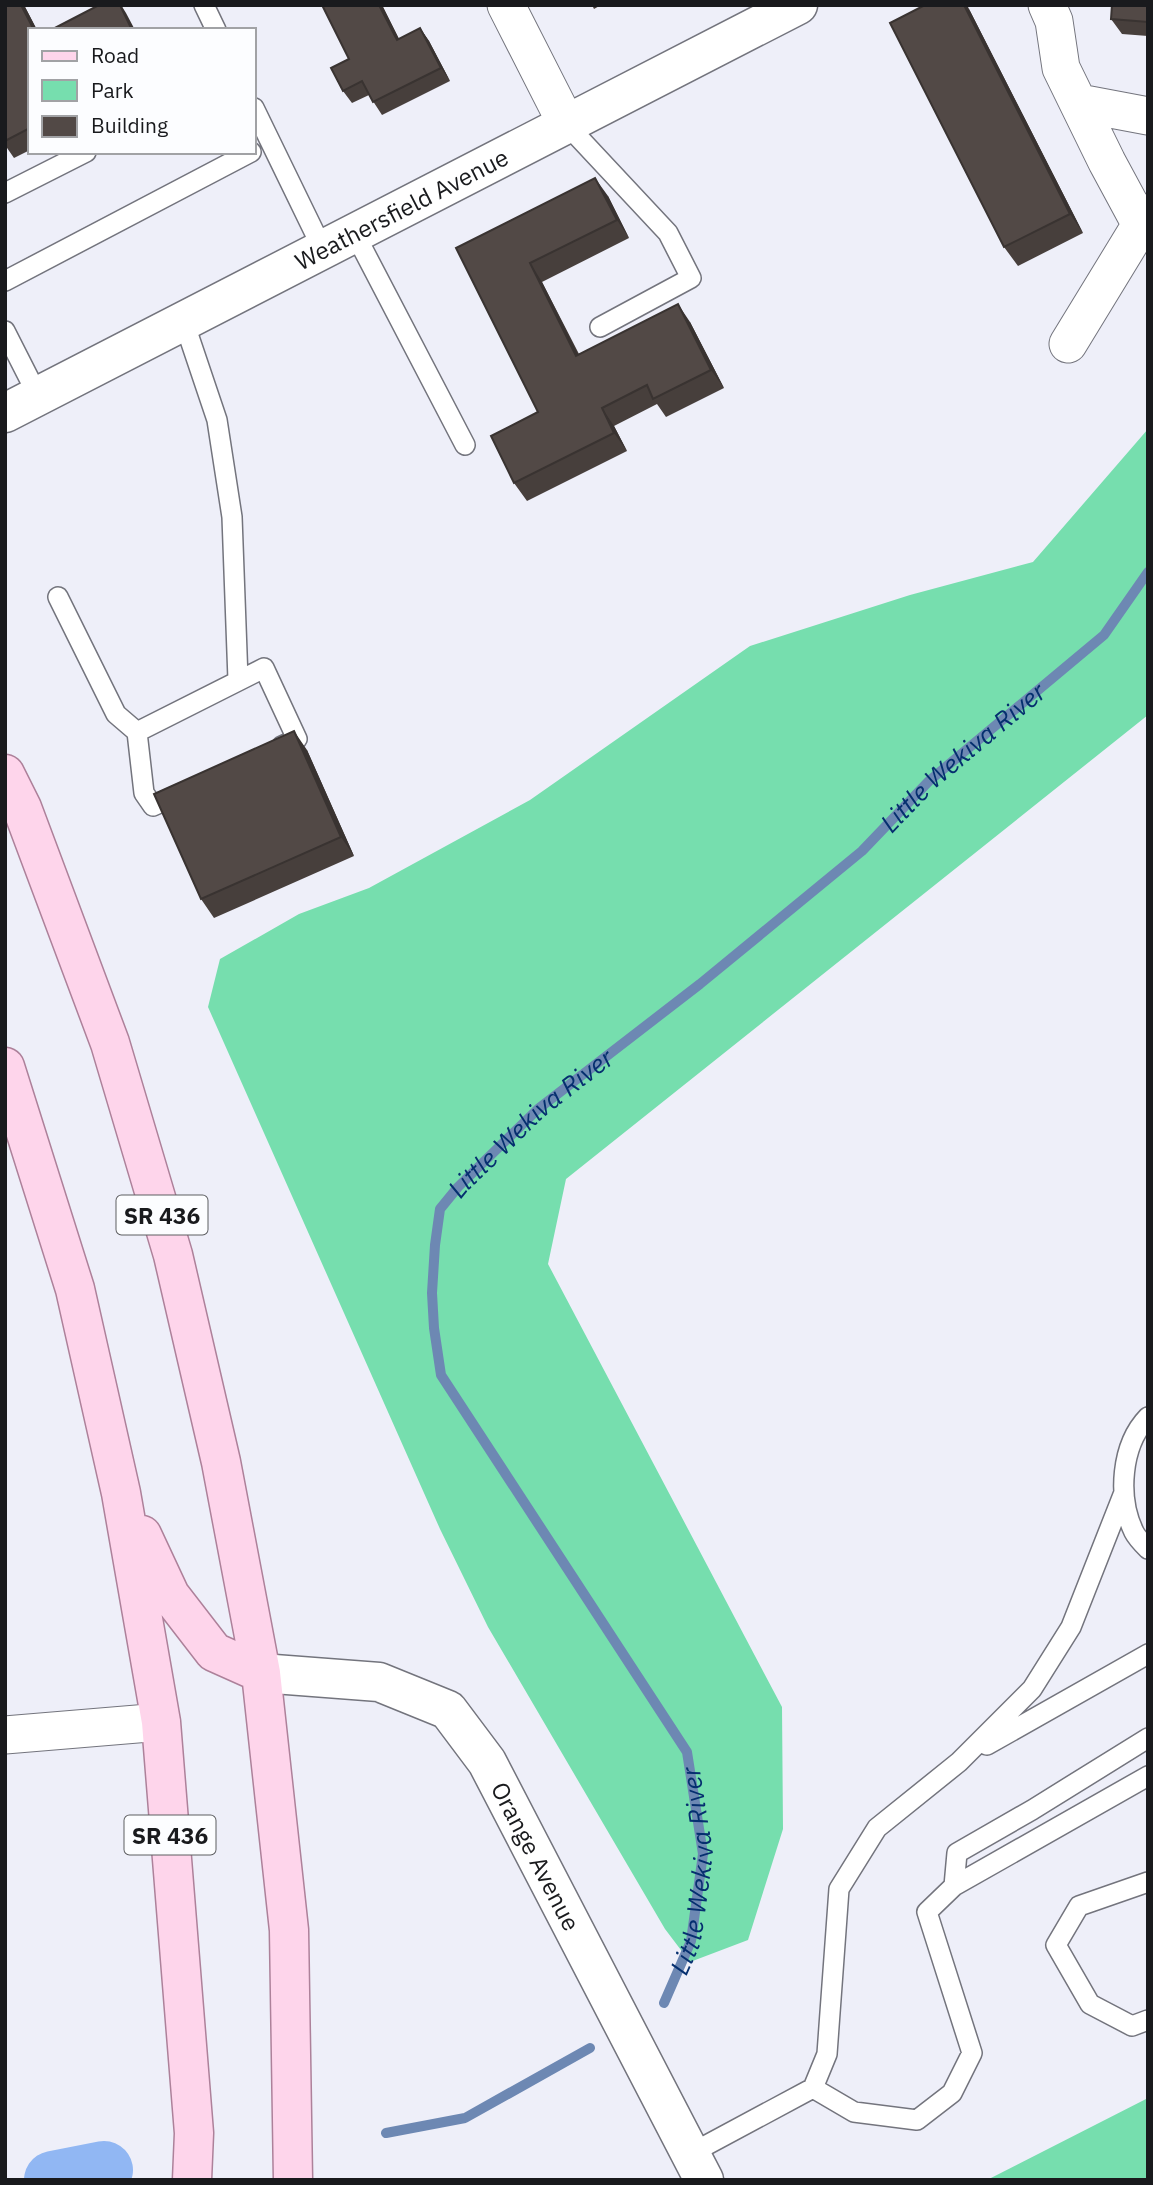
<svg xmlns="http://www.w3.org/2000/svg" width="1153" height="2185" viewBox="0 0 1153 2185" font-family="'IBM Plex Sans',sans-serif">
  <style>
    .green { fill: #76deae }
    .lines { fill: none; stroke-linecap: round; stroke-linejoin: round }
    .stream { stroke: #6d88b3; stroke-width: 10 }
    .river { stroke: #91b7f3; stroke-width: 58 }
    .lane-casing { stroke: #73747d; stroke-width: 22 }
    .street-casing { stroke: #73747d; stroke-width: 39 }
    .secondary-casing { stroke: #73747d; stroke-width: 41 }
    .primary-casing { stroke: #ad819a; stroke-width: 41 }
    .lane { stroke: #fff; stroke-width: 19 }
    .street { stroke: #fff; stroke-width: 37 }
    .secondary { stroke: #fff; stroke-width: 38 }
    .primary { stroke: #fed5eb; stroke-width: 38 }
    .wall { fill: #473f3c }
    .shaded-wall { fill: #393331 }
    .building { fill: #524946; stroke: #393331; stroke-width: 2 }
    .labels { text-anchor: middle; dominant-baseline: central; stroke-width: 7; stroke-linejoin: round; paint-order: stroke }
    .shield { fill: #fcfdff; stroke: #5d5e61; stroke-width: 2 }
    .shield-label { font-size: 23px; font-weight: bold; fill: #191a1d }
    .street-label { font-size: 24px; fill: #191a1d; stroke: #fcfdff }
    .water-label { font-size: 26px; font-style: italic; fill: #052f6f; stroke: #fcfdff }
  </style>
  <rect width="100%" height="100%" fill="#eeeff9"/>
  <path class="green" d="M1148,429v286l-582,464 -18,85 234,443 1,122 -35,111 -58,22 -25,-33 -177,-302 -48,-98 -232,-522 12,-48 79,-45 70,-26 161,-88 220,-154 160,-51 123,-33z
    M1148,2098v82h-161z"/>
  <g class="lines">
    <g class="stream">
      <path id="s1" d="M664,2003l27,-62 12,-87 -16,-102 -246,-377 -7,-47 -2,-35 3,-48 5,-36 18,-22 80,-78 162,-125 162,-133 67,-70 175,-146 44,-63"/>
      <path d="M386,2133l79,-15 125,-70"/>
    </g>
    <path class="river" d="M53,2180l51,-10"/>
    <g class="lane-casing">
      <path id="lane" d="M204,5l12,25
        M254,108l69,142
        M567,125l101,108 23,45 -91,49
        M5,193l81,-41
        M355,234l110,211
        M5,281l246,-129
        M184,322l33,98 15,97 6,163
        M5,331l33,65
        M58,597l58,117 21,18 7,61 9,13 29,-13
        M137,732l127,-64 33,71 -15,7
        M1148,1417c-27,28 -31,80 -14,115 3,6 9,12 14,17
        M987,1745l161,-91
        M1148,1882l-69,24 -23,39 34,59 42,22 16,-6
        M954,1886l3,-33 75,-43 116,-72
        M813,2088l41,24 63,8 35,-27 20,-40 -45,-141 27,-26 194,-110
        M690,2154l123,-66 14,-34 12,-165 38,-61 82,-66 73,-73 39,-62 52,-132"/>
    </g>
    <g class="street-casing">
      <path id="street" d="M506,5l61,120
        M1047,5l7,16 7,47 46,94 34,63
        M1079,103l69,13
        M1068,344l80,-131
        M5,1735l156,-13"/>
    </g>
    <g class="secondary-casing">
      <g id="secondary">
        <path id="s2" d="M5,413l793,-408"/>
        <path id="s3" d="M261,1673l118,9 69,28 39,52 217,418"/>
      </g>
    </g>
    <g class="primary-casing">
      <path id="primary" d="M5,774l17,34 88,235 63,212 48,207 40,211 28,257 4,250
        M5,1067l70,222 46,204 40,229 33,411 -2,47
        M142,1535l28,60 44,57 47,21"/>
    </g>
    <use href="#lane" class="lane"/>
    <use href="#street" class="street"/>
    <use href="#secondary" class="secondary"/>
    <use href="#primary" class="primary"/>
  </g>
  <path class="wall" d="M5,5h19l13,25h-7v120l-16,8 -9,-13z
    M322,5h60l17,34 21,-11 9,13 21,40 -68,34 -13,-20 -17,8 -9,-12 6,-32z
    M592,5h9l-7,4z
    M1148,5v31l-26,-2 -11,-15z
    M969,9l114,224 -65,33 -14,-19z
    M608,196l21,42 -87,44 37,72 111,-32 34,66 -58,29 -9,-13 -43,22 13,25 -100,50 -13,-18 24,-71 -82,-164z
    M307,750l47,106 -140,62 -13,-19z"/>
  <path class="shaded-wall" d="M21,5h3l13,25h-3z
    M120,5h1l5,8 9,17h-3z
    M379,5h3l24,48 -9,-13z
    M964,5h3l2,4 114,224 -13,-19z
    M420,28l9,13 21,40 -9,-13z
    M595,178l13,18 21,42 -12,-18z
    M530,263l12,19 46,92 -12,-18z
    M678,304l12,18 34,66 -13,-18z
    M602,408l12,18 13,25 -13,-18z
    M294,731l13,19 47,106 -13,-19z"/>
  <path class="building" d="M5,5h16l13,25h-4v98l-25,13z
    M99,5h21l12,25h-81z
    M322,5h57l18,35 23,-12 21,40 -68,34 -11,-21 -19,10 -12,-23 18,-9z
    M925,5h39l106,209 -66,33 -114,-224z
    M1112,5h36v17l-37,-3z
    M595,178l22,42 -87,43 46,93 102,-52 33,66 -58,29 -6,-14 -45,23 12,25 -100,50 -23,-47 47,-24 -82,-164z
    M294,731l47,106 -140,62 -47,-105z"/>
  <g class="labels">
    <g class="shield">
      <rect x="116.5" y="1195.5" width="91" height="39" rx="5"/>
      <rect x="124.5" y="1815.5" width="91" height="39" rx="5"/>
    </g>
    <g class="shield-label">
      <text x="162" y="1215">SR 436</text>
      <text x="170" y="1835">SR 436</text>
    </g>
    <g class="street-label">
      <text stroke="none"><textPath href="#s2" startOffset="446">Weathersfield Avenue</textPath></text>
      <text stroke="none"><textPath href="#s3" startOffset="364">Orange Avenue</textPath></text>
    </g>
    <g class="water-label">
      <text stroke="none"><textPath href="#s1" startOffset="1568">Little Wekiva River</textPath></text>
      <text stroke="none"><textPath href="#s1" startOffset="1001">Little Wekiva River</textPath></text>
      <text stroke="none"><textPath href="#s1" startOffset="138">Little Wekiva River</textPath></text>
    </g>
  </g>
  <rect width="1153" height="2185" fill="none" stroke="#191a1d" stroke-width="14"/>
  <rect x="28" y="28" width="228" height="126" fill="#fcfdff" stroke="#a1a2a5" stroke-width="2"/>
  <rect x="42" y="51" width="35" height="10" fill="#fed5eb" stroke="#a1a2a5" stroke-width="2"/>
  <text x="91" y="63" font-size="21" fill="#191a1d">Road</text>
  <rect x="42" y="80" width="35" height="21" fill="#76deae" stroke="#a1a2a5" stroke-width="2"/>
  <text x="91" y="98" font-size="21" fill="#191a1d">Park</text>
  <rect x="42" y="116" width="35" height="21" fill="#524946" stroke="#a1a2a5" stroke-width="2"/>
  <text x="91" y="133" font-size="21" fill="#191a1d">Building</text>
</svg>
